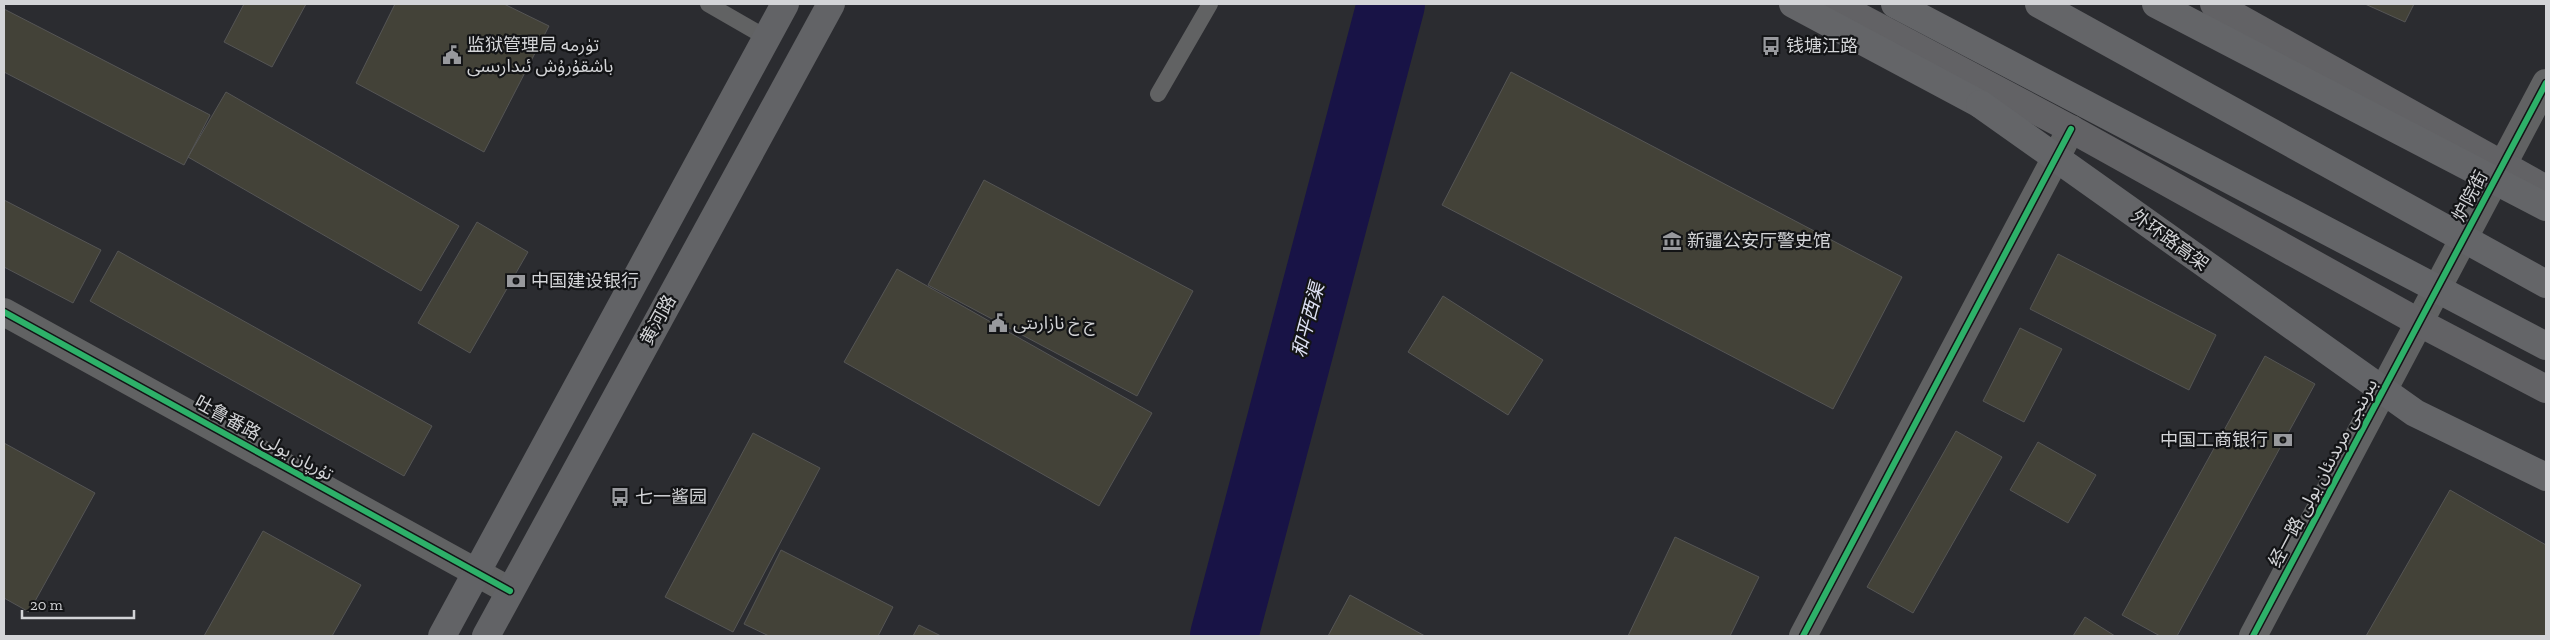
<svg xmlns="http://www.w3.org/2000/svg" width="2550" height="640" viewBox="0 0 2550 640" font-family="'Zilla Slab','Noto Sans Arabic','Noto Sans SC',serif">
  <style>
    .lines { fill: none; stroke-linecap: round; stroke-linejoin: round }
    .river { stroke: #181346; stroke-width: 68 }
    .building { fill: #434238; stroke: #555 }
    .service { stroke: #616263; stroke-width: 16 }
    .minor { stroke: #616263; stroke-width: 28 }
    .secondary { stroke: #626366; stroke-width: 28 }
    .primary { stroke: #626265; stroke-width: 28 }
    .trunk { stroke: #646568; stroke-width: 28 }
    .trunk-bridge { stroke: #646568; stroke-width: 28 }
    .cycleway-casing { stroke: #131416; stroke-width: 9 }
    .cycleway { stroke: #2db169; stroke-width: 6 }
    .labels { text-anchor: middle; dominant-baseline: central; stroke-width: 4.5; stroke-linejoin: round; paint-order: stroke }
    .poi-label { font-size: 18px; fill: #d3d4d7; stroke: #131416; text-anchor: start }
    .street-label { font-size: 18px; fill: #d3d4d7; stroke: #131416 }
    .water-label { font-size: 19px; font-style: italic; fill: #dfe2f5; stroke: #131416 }
  </style>
  <rect width="100%" height="100%" fill="#2b2c30"/>
  <g class="lines">
    <path class="river" d="M1224,636l167,-632"/>
  </g>
  <path class="building" d="M244,4h62l-34,63 -48,-25z
    M395,4h109l45,22 -65,126 -128,-69z
    M2365,4h49l-9,18z
    M4,9l206,106 -26,50 -180,-93z
    M1511,72l391,205 -69,132 -391,-204z
    M226,92l233,134 -38,65 -233,-134z
    M984,180l209,111 -56,105 -209,-111z
    M4,200l97,50 -28,53 -69,-36z
    M477,222l51,30 -58,101 -52,-30z
    M118,251l314,175 -28,50 -314,-175z
    M2058,254l158,81 -27,55 -159,-81z
    M897,269l255,144 -53,93 -255,-144z
    M1443,296l100,64 -35,55 -100,-63z
    M2020,328l42,21 -38,73 -41,-21z
    M2265,356l50,28 -138,252h-17l-38,-21z
    M1956,431l46,26 -89,156 -46,-26z
    M753,433l67,35 -87,164 -68,-35z
    M2038,442l58,33 -28,48 -58,-33z
    M4,443l91,50 -66,119 -25,-14z
    M2450,490l96,55v91h-180z
    M263,531l98,54 -29,51h-128z
    M1675,537l84,40 -29,59h-102z
    M781,550l112,57 -15,29h-109l-25,-12z
    M1350,595l75,41h-97z
    M2085,617l30,19h-42z
    M919,625l22,11h-28z"/>
  <g class="lines">
    <path class="service" d="M708,4l59,34
      M1158,94l52,-90"/>
    <path class="minor" d="M4,312l506,279
      M1803,636l268,-507
      M2253,636l293,-553"/>
    <path class="secondary" d="M442,636l343,-632
      M486,636l345,-632"/>
    <path class="primary" d="M1835,4l236,125 349,194 126,66
      M2214,4l332,185"/>
    <path class="trunk" d="M1793,4l187,100"/>
    <path class="trunk-bridge" d="M1895,4l651,342
      M2039,4l507,280
      M2156,4l390,203
      M1980,104l435,309 131,64"/>
    <g class="cycleway-casing">
      <path id="cycleway" d="M4,312l506,279
        M1803,636l268,-507
        M2253,636l293,-553"/>
    </g>
    <use href="#cycleway" class="cycleway"/>
  </g>
  <defs>
    <g id="bus-bare" transform="scale(1.5)"><path d="M-5-6H5V4H4V6H2V4H-2V6H-4V4H-5ZM-3.5-4V0h7V-4ZM-3.5 1.2v1.5H-2V1.2ZM2 1.2v1.5H3.5V1.2Z" fill="#98999d" stroke="#131416" stroke-width="2.5" paint-order="stroke"/></g>
    <g id="civic-bare" transform="scale(1.5)"><path d="M-.6-6.5H3V-4.5H.6V-3L4-1V1h2V6H-6V1h2V-1L-.6-3ZM-1.2 2.5V6h2.4V2.5Z" fill="#98999d" stroke="#131416" stroke-width="2.5" paint-order="stroke"/></g>
    <g id="museum-bare" transform="scale(1.5)"><path d="M0-6L6-3V-2H-6V-3ZM-5-1h2V3h-2ZM-1-1h2V3h-2ZM3-1h2V3H3ZM-6 4H6V6H-6Z" fill="#98999d" stroke="#131416" stroke-width="2.5" paint-order="stroke"/></g>
    <g id="bank-bare" transform="scale(1.5)"><path d="M-6-4H6V4H-6ZM0-2.3a2.3 2.3 0 1 0 0 4.6a2.3 2.3 0 1 0 0-4.6Z" fill="#98999d" stroke="#131416" stroke-width="2.5" paint-order="stroke"/></g>
  </defs>
  <g fill-rule="evenodd">
    <use href="#bus-bare" x="1771" y="46"/>
    <use href="#civic-bare" x="452" y="55"/>
    <use href="#museum-bare" x="1672" y="241"/>
    <use href="#bank-bare" x="516" y="281"/>
    <use href="#civic-bare" x="998" y="323"/>
    <use href="#bank-bare" x="2283" y="440"/>
    <use href="#bus-bare" x="620" y="497"/>
  </g>
  <g class="labels">
    <g class="poi-label">
      <text x="467" y="45">监狱管理局 تۈرمە<tspan x="467" dy="21">باشقۇرۇش ئىدارىسى</tspan></text>
      <text x="1786" y="46">钱塘江路</text>
      <text x="1687" y="241">新疆公安厅警史馆</text>
      <text x="531" y="281">中国建设银行</text>
      <text x="1013" y="323">ج خ نازارىتى</text>
      <text x="2268" y="440" text-anchor="end">中国工商银行</text>
      <text x="635" y="497">七一酱园</text>
    </g>
    <g class="street-label">
      <text transform="translate(2470 196) rotate(-62)">炉院街</text>
      <text transform="translate(2170 240) rotate(36)">外环路高架</text>
      <text transform="translate(658 320) rotate(-61)">黄河路</text>
      <text transform="translate(264 438) rotate(29)">吐鲁番路 تۇرپان يولى</text>
      <text transform="translate(2323 473) rotate(-62)">经一路 بىرىنجى مرىدىئان يولى</text>
    </g>
    <g class="water-label">
      <text transform="translate(1308 320) rotate(-75)">和平西渠</text>
    </g>
  </g>
  <rect width="2550" height="640" fill="none" stroke="#d3d4d7" stroke-width="10"/>
  <path d="M22 610v8h112v-8" fill="none" stroke="#d3d4d7" stroke-width="2.5"/>
  <text x="30" y="610" font-size="15" fill="#d3d4d7" stroke="#131416" stroke-width="4" paint-order="stroke">20 m</text>
</svg>
